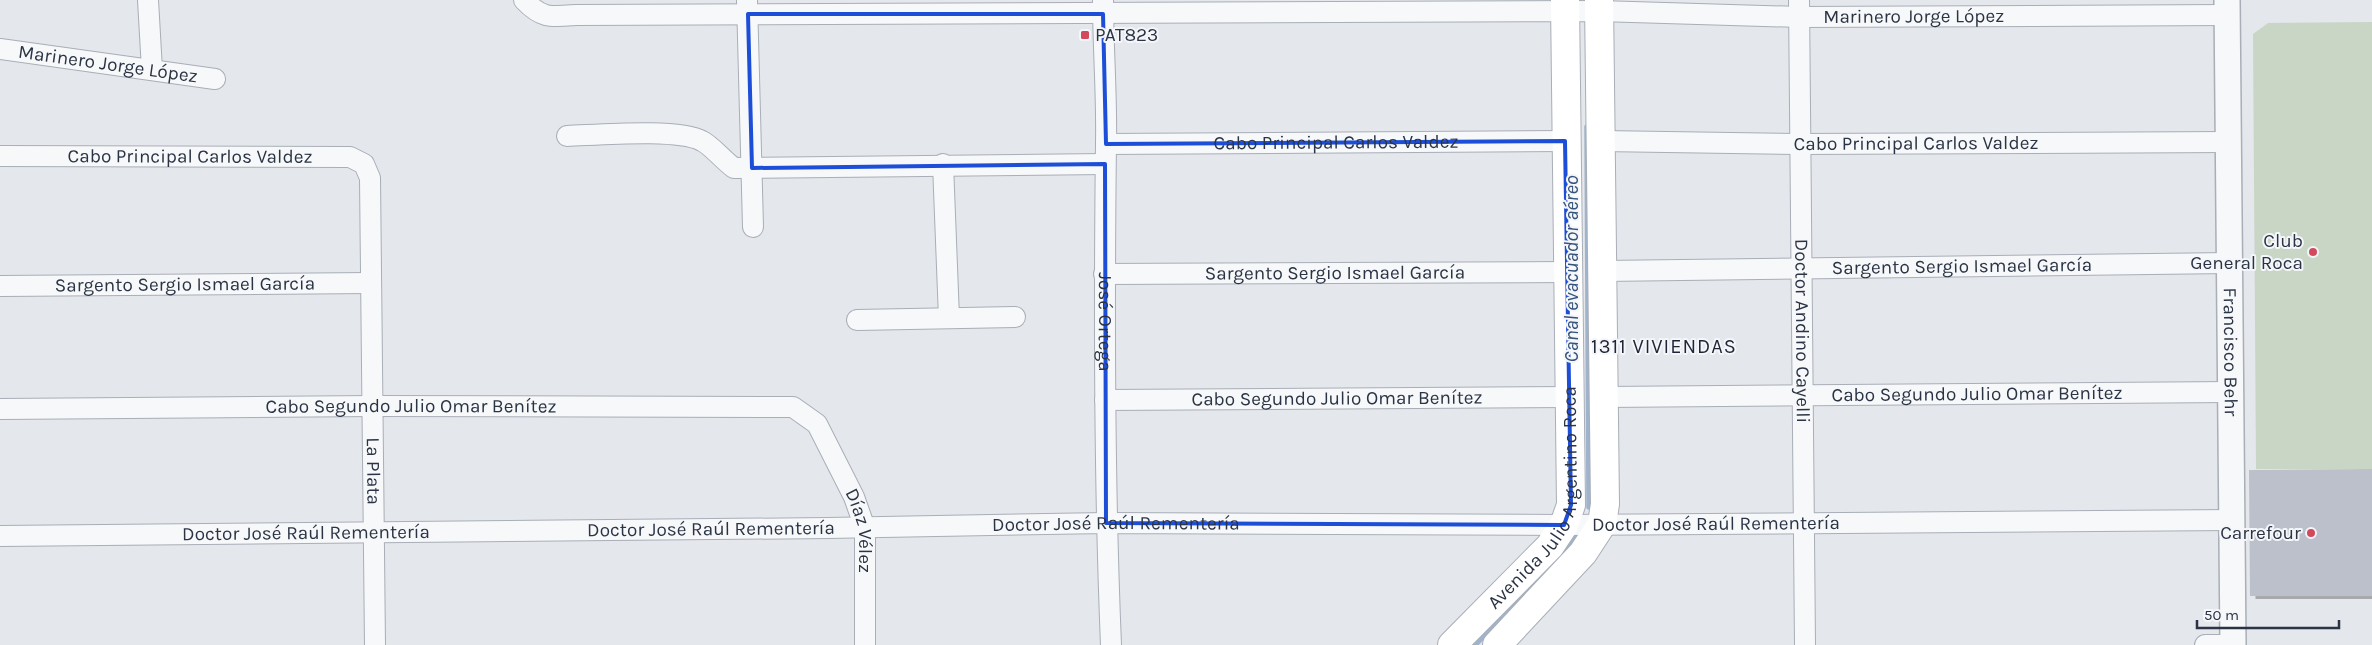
<svg xmlns="http://www.w3.org/2000/svg" width="2372" height="645" viewBox="0 0 2372 645" font-family="Karla,sans-serif">
  <style>
    .green { fill: #c9d6c5 }
    .lines { fill: none; stroke-linecap: round; stroke-linejoin: round }
    .stream { stroke: #9fb4cc; stroke-width: 5.5 }
    .building { fill: #bbc0ca; filter: url(#shadow) }
    .minor-casing { stroke: #a9aeb7; stroke-width: 22 }
    .tertiary-casing { stroke: #a9aeb7; stroke-width: 28 }
    .secondary-casing { stroke: #a9aeb7; stroke-width: 30 }
    .minor { stroke: #f7f8fa; stroke-width: 20 }
    .tertiary { stroke: #f7f8fa; stroke-width: 25 }
    .secondary { stroke: #fff; stroke-width: 28 }
    .marked { fill: none; stroke: #1d4ed8; stroke-width: 4; stroke-linejoin: round }
    .poi-dot { fill: #d1495b; stroke: #f4f6f9; stroke-width: 2 }
    .labels { text-anchor: middle; dominant-baseline: central; stroke-width: 4; stroke-linejoin: round; paint-order: stroke }
    .street-label { font-size: 19px; fill: #2b3445; stroke: #f4f6f9 }
    .poi-label { font-size: 19px; fill: #2b3445; stroke: #f4f6f9; text-anchor: end }
    .water-label { font-size: 20px; font-style: italic; fill: #34527a; stroke: #f4f6f9 }
    .neighbourhood-label { font-size: 20px; letter-spacing: 1px; fill: #1d2536; stroke: #f4f6f9 }
  </style>
  <defs>
    <filter id="shadow"><feDropShadow dx="5.5" dy="3" stdDeviation="0" flood-color="#0004"/></filter>
  </defs>
  <rect width="100%" height="100%" fill="#e4e7ec"/>
  <path class="green" d="M2372,22v447h-116l-3,-435 15,-11z"/>
  <g class="lines">
    <path class="stream" d="M1587,127l2,380
      M1559,555l17,-18
      M1475,645l71,-75"/>
  </g>
  <path class="building" d="M2372,469v127h-122l-1,-126z"/>
  <g class="lines">
    <g class="minor-casing">
      <g id="minor">
        <path d="M148,0l4,70"/>
        <path id="s1" d="M524,0c18,19 27,17 51,15l1024,-4 200,6 428,-2"/>
        <path d="M747,0l6,227"/>
        <path id="s2" d="M1103,0c0,48 4,96 3,143 -2,168 -2,335 5,502"/>
        <path id="s3" d="M1799,0l6,645"/>
        <path id="s4" d="M0,49l215,30"/>
        <path d="M567,136c31,-1 111,-8 135,5 9,4 22,20 32,27l371,-4"/>
        <path id="s5" d="M1602,141l199,3 428,-2"/>
        <path id="s6" d="M1106,144l459,-3"/>
        <path id="s7" d="M0,156l350,1 14,7 6,14 5,467"/>
        <path d="M943,164l6,154"/>
        <path id="s8" d="M1603,271l627,-8"/>
        <path id="s9" d="M1104,274l464,-2"/>
        <path id="s10" d="M0,286l371,-3"/>
        <path d="M857,320l158,-3"/>
        <path id="s11" d="M1605,397l626,-5"/>
        <path id="s12" d="M1105,400l466,-3"/>
        <path id="s13" d="M0,409l372,-3 421,1 24,17 37,73 11,31v117"/>
        <path id="s14" d="M0,536l828,-8 278,-5 458,2 668,-5"/>
        <path d="M2205,645h28"/>
      </g>
    </g>
    <g class="tertiary-casing">
      <g id="tertiary">
        <path id="s15" d="M2227,0l6,645"/>
      </g>
    </g>
    <g class="secondary-casing">
      <g id="secondary">
        <path id="s16" d="M1452,645l98,-99 14,-21 7,-20 -6,-505"/>
        <path d="M1497,645l86,-92 19,-29 3,-20 -6,-504"/>
      </g>
    </g>
    <use href="#minor" class="minor"/>
    <use href="#tertiary" class="tertiary"/>
    <use href="#secondary" class="secondary"/>
  </g>
  <path class="marked" d="M748,14h355l3,130 459,-3 6,364 -7,20 -458,-2 -1,-359 -353,4z"/>
  <g class="poi-dot">
    <rect x="1080" y="30" width="10" height="10" rx="2.5"/>
    <circle cx="2313" cy="252" r="5"/>
    <circle cx="2311" cy="533" r="5"/>
  </g>
  <g class="labels">
    <g class="street-label">
      <text stroke="none"><textPath href="#s1" startOffset="1395">Marinero Jorge López</textPath></text>
      <text stroke="none"><textPath href="#s4" startOffset="109">Marinero Jorge López</textPath></text>
      <text stroke="none"><textPath href="#s6" startOffset="230">Cabo Principal Carlos Valdez</textPath></text>
      <text stroke="none"><textPath href="#s5" startOffset="314">Cabo Principal Carlos Valdez</textPath></text>
      <text stroke="none"><textPath href="#s7" startOffset="190">Cabo Principal Carlos Valdez</textPath></text>
      <text stroke="none"><textPath href="#s8" startOffset="359">Sargento Sergio Ismael García</textPath></text>
      <text stroke="none"><textPath href="#s9" startOffset="231">Sargento Sergio Ismael García</textPath></text>
      <text stroke="none"><textPath href="#s10" startOffset="185">Sargento Sergio Ismael García</textPath></text>
      <text stroke="none"><textPath href="#s2" startOffset="322">José Ortega</textPath></text>
      <text stroke="none"><textPath href="#s3" startOffset="331">Doctor Andino Cayelli</textPath></text>
      <text stroke="none"><textPath href="#s15" startOffset="352">Francisco Behr</textPath></text>
      <text stroke="none"><textPath href="#s11" startOffset="372">Cabo Segundo Julio Omar Benítez</textPath></text>
      <text stroke="none"><textPath href="#s12" startOffset="232">Cabo Segundo Julio Omar Benítez</textPath></text>
      <text stroke="none"><textPath href="#s13" startOffset="411">Cabo Segundo Julio Omar Benítez</textPath></text>
      <text stroke="none"><textPath href="#s7" startOffset="674">La Plata</textPath></text>
      <text stroke="none"><textPath href="#s16" startOffset="180">Avenida Julio Argentino Roca</textPath></text>
      <text stroke="none"><textPath href="#s14" startOffset="1716">Doctor José Raúl Rementería</textPath></text>
      <text stroke="none"><textPath href="#s14" startOffset="1116">Doctor José Raúl Rementería</textPath></text>
      <text stroke="none"><textPath href="#s14" startOffset="711">Doctor José Raúl Rementería</textPath></text>
      <text stroke="none"><textPath href="#s13" startOffset="939">Díaz Vélez</textPath></text>
      <text stroke="none"><textPath href="#s14" startOffset="306">Doctor José Raúl Rementería</textPath></text>
    </g>
    <g class="poi-label">
      <text x="1095" y="35" text-anchor="start">PAT823</text>
      <text x="2303" y="241">Club<tspan x="2303" dy="22">General Roca</tspan></text>
      <text x="2301" y="533">Carrefour</text>
    </g>
    <g class="water-label">
      <text transform="translate(1571 269) rotate(-90)">Canal evacuador aéreo</text>
    </g>
    <g class="neighbourhood-label">
      <text x="1664" y="346">1311 VIVIENDAS</text>
    </g>
  </g>
  <path d="M2197 620v8h142v-8" fill="none" stroke="#2b3445" stroke-width="2.5"/>
  <text x="2204" y="620" font-size="15" fill="#2b3445" stroke="#f4f6f9" stroke-width="4" paint-order="stroke">50 m</text>
</svg>
